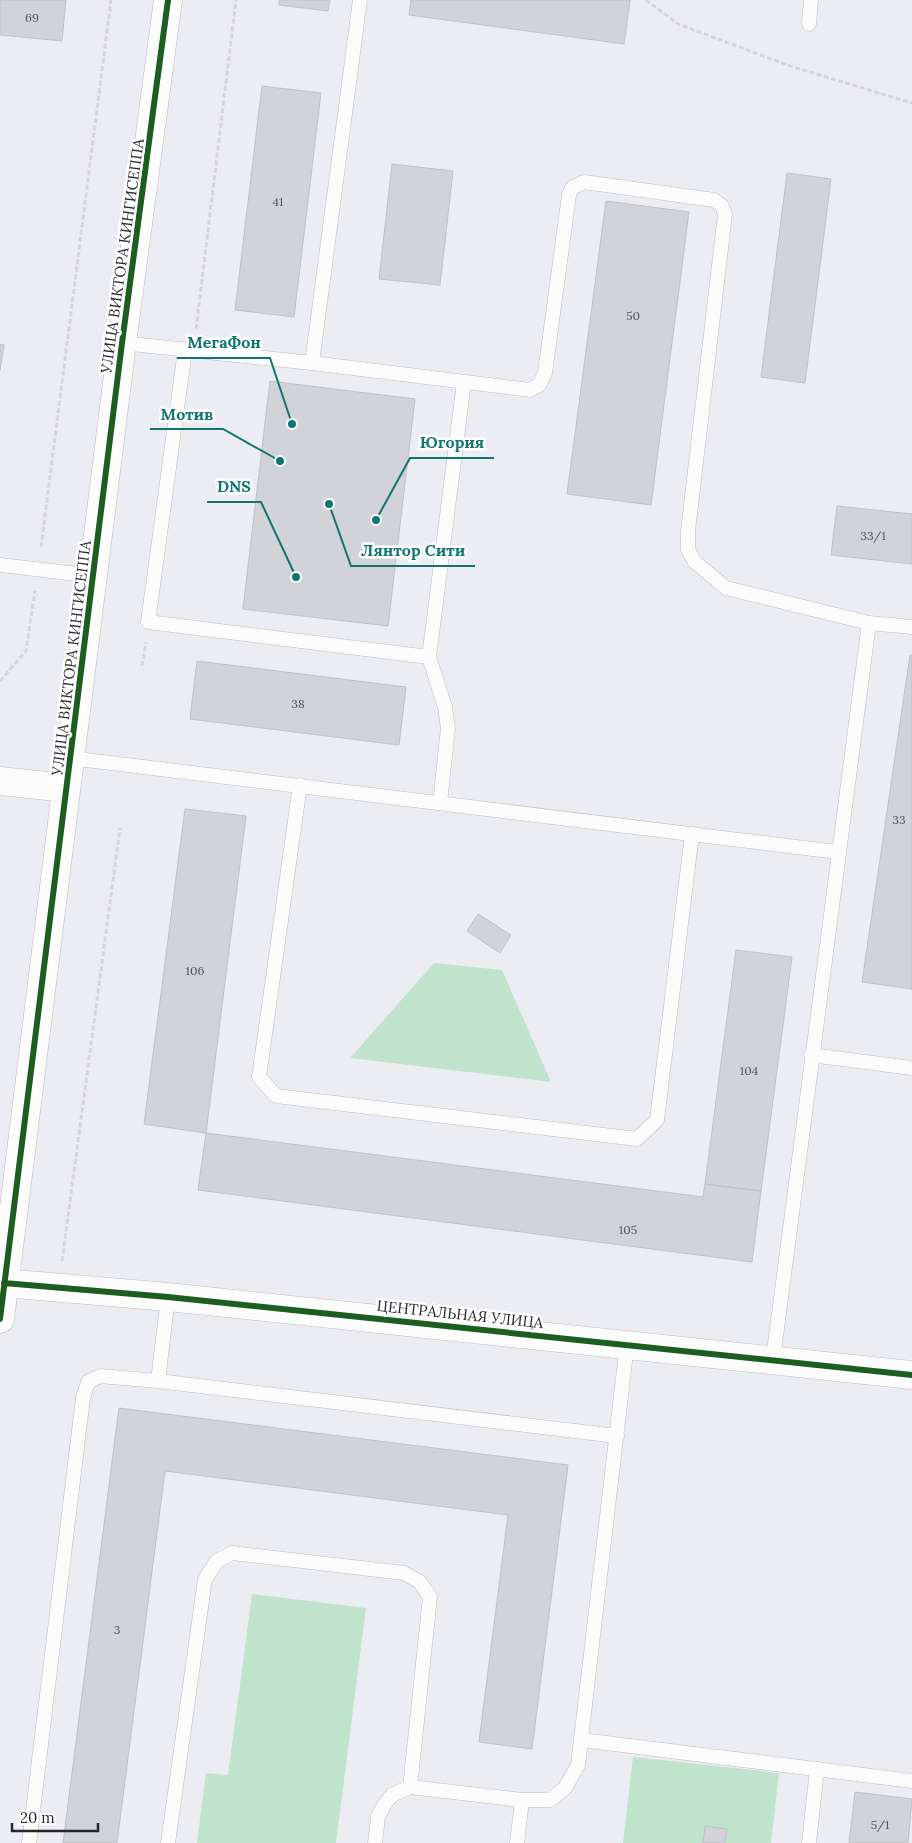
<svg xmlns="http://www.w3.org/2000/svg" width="912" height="1843" viewBox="0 0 912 1843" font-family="Lora,serif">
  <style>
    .green { fill: #c0e3cc }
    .building { fill: #d2d3d8; stroke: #bfc0c4 }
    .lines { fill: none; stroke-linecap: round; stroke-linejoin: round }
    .lane-casing { stroke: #bababf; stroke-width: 15 }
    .secondary-casing { stroke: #bababf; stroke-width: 29 }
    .path { stroke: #d5d5d7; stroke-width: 3; stroke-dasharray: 5 2.5; stroke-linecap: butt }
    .lane { stroke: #fcfcfd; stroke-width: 14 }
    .secondary { stroke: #fcfcfd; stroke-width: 28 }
    .cycleway-casing { stroke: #fff; stroke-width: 9 }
    .cycleway { stroke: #1b5e20; stroke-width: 6 }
    .labels { text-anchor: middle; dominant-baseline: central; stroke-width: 5; stroke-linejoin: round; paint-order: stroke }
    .number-label { font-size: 12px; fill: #515256 }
    .street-label { font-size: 15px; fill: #26272b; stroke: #fff }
    .leader { fill: none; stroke: #0f766e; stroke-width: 2 }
    .callout-dot { fill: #0f766e; stroke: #fff; stroke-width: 2 }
    .callout-label { font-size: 16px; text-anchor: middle; font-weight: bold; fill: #0f766e; stroke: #fff; stroke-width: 5; stroke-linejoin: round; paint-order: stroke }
  </style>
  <rect width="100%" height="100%" fill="#ecedf3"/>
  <path class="green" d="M434,963l68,7 49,112 -201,-24z
    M252,1594l114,14 -30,235h-139l9,-70 22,2z
    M633,1757l146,16 -8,70h-148z"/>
  <path class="building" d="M0,0h66l-4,41 -62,-6z
    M279,0h51l-2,11 -49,-6z
    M411,0h219l-6,44 -215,-29z
    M262,86l59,7 -27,224 -59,-7z
    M392,164l61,7 -13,114 -61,-6z
    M787,173l44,6 -26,204 -44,-6z
    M606,201l83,11 -38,293 -84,-11z
    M0,344l4,1 -4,25z
    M270,381l145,18 -27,227 -145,-17z
    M837,506l75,8v50l-81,-9z
    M910,655h2v334l-50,-7z
    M197,661l209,26 -7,58 -209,-26z
    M185,809l61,7 -40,317 -62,-9z
    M478,914l33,21 -11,18 -33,-22z
    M736,950l56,7 -31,234 -56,-7z
    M206,1133l497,64 2,-13 56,7 -9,71 -554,-72z
    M119,1408l449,57 -36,284 -53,-7 29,-227 -343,-44 -48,372h-54z
    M855,1792l57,7 -4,44h-59z
    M705,1826l22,3 -2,14h-22z"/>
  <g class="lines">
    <g class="lane-casing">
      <path id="lane" d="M809,24l2,-24
        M122,343l190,20 218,27 9,-5 6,-12 24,-178 3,-7 12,-6 130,18 8,6 3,8 -37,317v19l7,12 31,26 143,35
        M185,350l-37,272 281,35 16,50 3,21 -8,75
        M312,363l48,-363
        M0,565l94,11
        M429,657l35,-275
        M70,758l767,94
        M300,785l-41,292 17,19 361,43 20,-19 35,-286
        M811,1055l101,13
        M773,1359l96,-736 43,4
        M158,1381l10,-84
        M582,1740l330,41
        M29,1843l54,-445 5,-16 12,-6 58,5 459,55
        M168,1843l37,-264 12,-18 15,-8 172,20 16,9 10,15 -20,190
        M375,1843l3,-26 6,-12 8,-10 18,-8 112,13h28l15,-12 13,-23 49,-421
        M517,1843l5,-43
        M809,1843l8,-74"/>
    </g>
    <g class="secondary-casing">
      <path id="secondary" d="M0,781l66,7
        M4,1283l164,14 744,78
        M0,1319l122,-976 46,-343"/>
    </g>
    <path class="path" d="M646,0l32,24 112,42 122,37
      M196,329l40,-329
      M41,547l70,-547
      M142,666l4,-24
      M0,681l26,-30 9,-60
      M62,1261l58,-433"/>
    <use href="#lane" class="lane"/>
    <use href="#secondary" class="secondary"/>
    <g class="cycleway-casing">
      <path id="cycleway" d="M4,1283l164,14 744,78
        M0,1319l122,-976 46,-343"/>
    </g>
    <use href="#cycleway" class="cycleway"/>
  </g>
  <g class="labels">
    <g class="number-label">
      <text x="32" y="17">69</text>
      <text x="278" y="201">41</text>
      <text x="633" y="315">50</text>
      <text x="873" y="535">33/1</text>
      <text x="298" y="703">38</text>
      <text x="899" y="819">33</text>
      <text x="195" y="970">106</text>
      <text x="749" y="1070">104</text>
      <text x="628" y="1229">105</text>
      <text x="117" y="1629">3</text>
      <text x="880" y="1824">5/1</text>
    </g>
    <g class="street-label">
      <text transform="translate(122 256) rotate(-82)">УЛИЦА ВИКТОРА КИНГИСЕППА</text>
      <text transform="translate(71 658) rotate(-83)">УЛИЦА ВИКТОРА КИНГИСЕППА</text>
      <text transform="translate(460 1314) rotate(6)">ЦЕНТРАЛЬНАЯ УЛИЦА</text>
    </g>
  </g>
  <path class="leader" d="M292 424L270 358H177M280 461L223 429H150M376 520L410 458H494M296 577L261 502H207M329 504L351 566H475"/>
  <g class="callout-dot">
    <circle cx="292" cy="424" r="5"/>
    <circle cx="280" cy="461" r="5"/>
    <circle cx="376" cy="520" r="5"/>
    <circle cx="296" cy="577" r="5"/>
    <circle cx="329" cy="504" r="5"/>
  </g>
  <g class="callout-label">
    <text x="224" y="348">МегаФон</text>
    <text x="187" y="420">Мотив</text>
    <text x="452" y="448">Югория</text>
    <text x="234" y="492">DNS</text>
    <text x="413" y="556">Лянтор Сити</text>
  </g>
  <path d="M12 1823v8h86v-8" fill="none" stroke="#26272b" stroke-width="2.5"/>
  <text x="20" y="1823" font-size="15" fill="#26272b" stroke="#ffffff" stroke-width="4" paint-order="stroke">20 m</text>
</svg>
